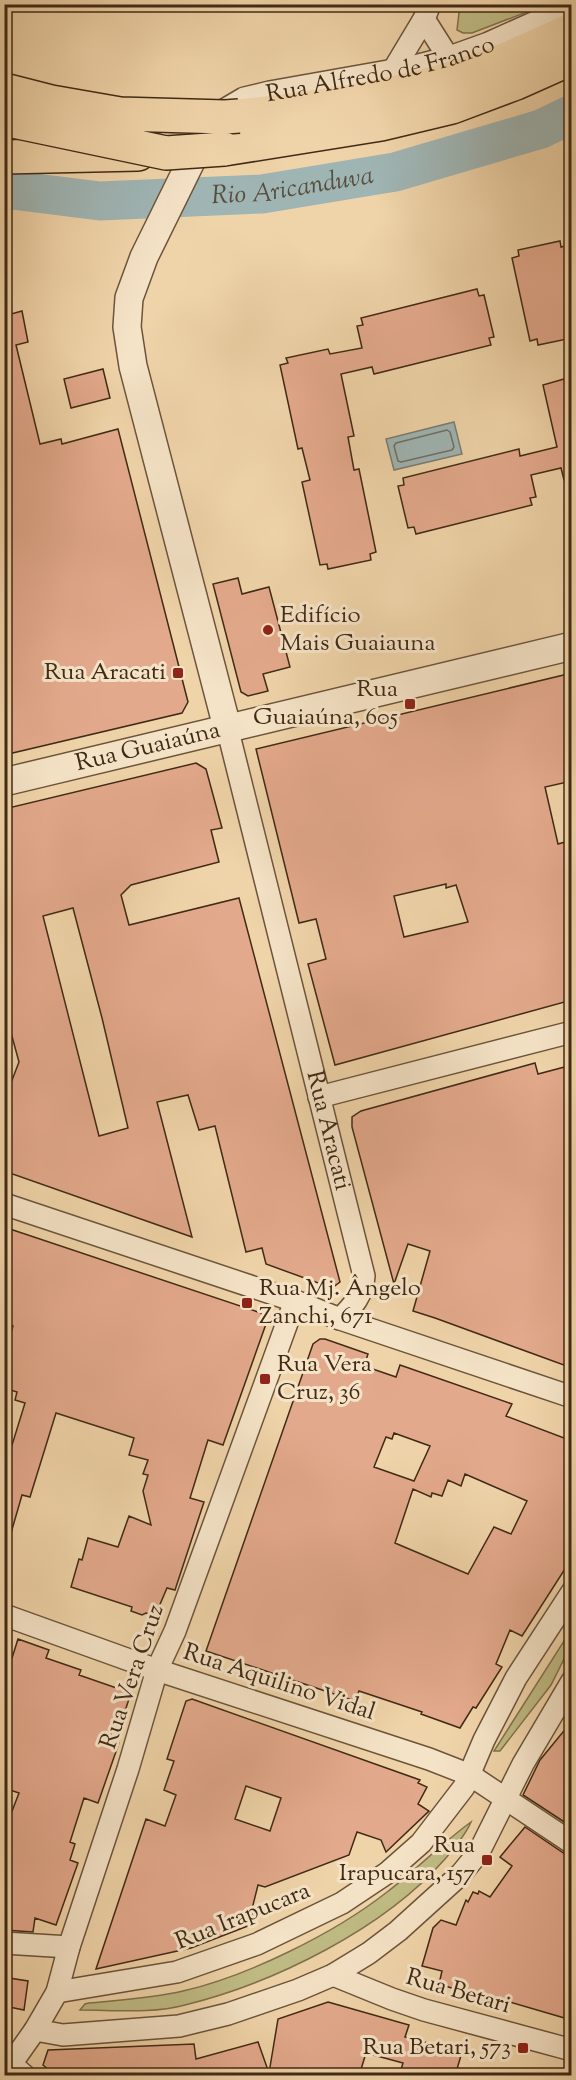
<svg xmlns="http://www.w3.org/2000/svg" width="576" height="2080" viewBox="0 0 576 2080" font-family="'Sorts Mill Goudy',serif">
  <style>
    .green { fill: #c0bb84; stroke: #80724d; stroke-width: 1.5 }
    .water { fill: #9fb5b4; stroke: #797d75; stroke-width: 1.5 }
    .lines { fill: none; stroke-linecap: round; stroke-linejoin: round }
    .shore { stroke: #707065; stroke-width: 1.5 }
    .river { stroke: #9fb5b4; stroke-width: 39 }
    .building { fill: #e3a98c; stroke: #402a16; stroke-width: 1.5; fill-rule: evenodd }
    .minor-casing { stroke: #6c543b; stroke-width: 24 }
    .tertiary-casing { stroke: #6c543b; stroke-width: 30 }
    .trunk-casing { stroke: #402a16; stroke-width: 36 }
    .minor { stroke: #f5e3c7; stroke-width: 21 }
    .tertiary { stroke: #f5e3c7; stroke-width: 27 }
    .trunk { stroke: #f0d4a9; stroke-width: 33 }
    .trunk-bridge-casing { stroke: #402a16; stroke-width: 36; stroke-linecap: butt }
    .trunk-bridge { stroke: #f0d4a9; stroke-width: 33 }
    .poi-dot { fill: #8f2418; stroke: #f5e3c7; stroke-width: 2 }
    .labels { text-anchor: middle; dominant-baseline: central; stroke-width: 6; stroke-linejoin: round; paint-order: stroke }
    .street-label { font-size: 24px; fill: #402a16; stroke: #f5e3c7 }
    .poi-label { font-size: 24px; fill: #402a16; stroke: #f5e3c7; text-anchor: end }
    .water-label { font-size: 26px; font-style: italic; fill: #584d3e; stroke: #f5e3c7 }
  </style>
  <rect width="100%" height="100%" fill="#f0d4a9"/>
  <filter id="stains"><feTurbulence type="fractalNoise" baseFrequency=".00333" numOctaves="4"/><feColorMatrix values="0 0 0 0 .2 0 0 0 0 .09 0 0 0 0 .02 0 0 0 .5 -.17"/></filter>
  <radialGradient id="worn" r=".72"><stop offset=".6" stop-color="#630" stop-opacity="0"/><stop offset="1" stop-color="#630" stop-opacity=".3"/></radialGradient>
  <path class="green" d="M460,4h85v1l-73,28h-9l-6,-3z
    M571,1630v15l-20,40 -51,66h-6z
    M471,1822c-6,14 -16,25 -26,37 -61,70 -171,124 -260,146 -33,9 -70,5 -105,5l5,-6 4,-1c31,-3 64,-5 94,-12 65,-15 152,-58 204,-99 29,-22 55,-49 84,-70z"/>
  <path class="water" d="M454,422l8,32 -68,16 -8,-31z"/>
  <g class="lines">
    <path class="shore" d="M447,430l3,2 4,15 -2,3 -51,12 -3,-1 -4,-15 2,-3z"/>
    <path class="river" id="s1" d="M4,189l96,12 162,-7 133,-22 146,-43 31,-15"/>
  </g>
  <path class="building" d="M560,241l1,6 8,-2 3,14v79l-34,7 -1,-6 -7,2 -18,-83 7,-2 -1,-6z
    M477,289l2,7 5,-1 10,42 -5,1 2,7 -117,29 -2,-7 -31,7 13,62 -6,1 6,33 5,-1 17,83 -6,2 1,6 -43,9 -1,-5 -7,1 -18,-83 8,-2 -8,-32 -4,1 -18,-84 8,-2 -2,-5 42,-9 2,5 32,-6 -5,-22 6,-1 -2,-7z
    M22,311l6,31 -12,3 24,99 21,-5 1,5 56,-15 70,273 -6,11 -178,42v-439z
    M103,369l7,29 -39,10 -7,-29z
    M564,379l2,7 6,-1v95h-8l-3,-12 -30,7 5,22 -6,1 2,7 -116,29 -2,-7 -6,1 -10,-42 6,-1 -1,-7 116,-29 1,7 37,-9 -14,-62z
    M238,578l4,16 27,-7 21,80 -27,7 5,17 -20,5 -7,-4 -28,-108z
    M572,673v108l-27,6 13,57 14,-4v160l-237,65 -27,-101 18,-5 -10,-40 -17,4 -43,-174zM446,884v4l10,-3 12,37 -64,15 -10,-41z
    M196,763l10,6 16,59 -11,2 8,32 -88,23 -10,10 8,30 110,-27 101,384 -8,6 -66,-24 -4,-16 -16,4 -31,-126 -16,4 -11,-35 -31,7 35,135 -188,-66v-70l15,-39 -15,-55v-198zM73,908l29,110 26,110 -29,8 -56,-220z
    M535,1063l3,11 34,-9v303l-137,-50 -22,-7 17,-60 -22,-7 -14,40 -42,-157v-10l9,-6z
    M4,1227l257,86 5,11 -43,121 -15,-5 -18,58 14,4 -29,88 -8,-2 -12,28 -9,-3 -4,2 -11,-4 1,-4 -61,-20 8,-28 3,1 6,-22 30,9 11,-31 22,9 -8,-34 5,-16 -5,-1 5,-14 -19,-5 5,-17 -78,-25 -26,84 -8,-2 -13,45 -5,-1v-68l21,-68 -10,-3 2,-8 -13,-4v-32l9,-30 -9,-3z
    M320,1339h5l43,15 -4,12 32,11 4,-12 112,39 -6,12 66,25v117l-50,78 -12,-6 -14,34 6,3 -26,41 -3,-1 -13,21 -39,-14 1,-2 -63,-21 -4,10 -149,-50 107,-307zM394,1433l36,13 -16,35 -40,-14 12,-30 6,2zM465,1474l62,27 -16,33 -17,-7 -26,47 -73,-31 18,-54 18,8 1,-4 10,3 6,-16 13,6z
    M18,1639l31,11 -3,8 35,12 -2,5 52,18 -6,18 -6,-2 -10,31 10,3 -21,60 -14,-5 -14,44 5,2 -5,16 8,3 -22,62 -21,-7 -2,14 -29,-2v-98l15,-39 -15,-5v-132l8,2z
    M192,1699l228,81 -2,3 9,4 -9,17 11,7 -43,41 -5,-12 -24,-8 -8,23 -84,32 -7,-2 -6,24 1,15 -62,24 -95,21 50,-150 19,7 11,-31 -12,-5 10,-29 -7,-2 19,-58zM246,1786l35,12 -11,33 -35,-12z
    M572,1721v106l-49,-32 17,-35z
    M525,1827l40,27 7,2v152l-4,11 -62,-18 -1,4 -66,-21 3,-13 -20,-5 11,-38 8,-8 15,5 10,-25 2,2 5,-10 5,2 1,-3 11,6 22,-31 -12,-9z
    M9,1978l19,3 -4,29 -20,-4v-17h4z
    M328,2002l81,23 -4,12 57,15 -7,24h-56l4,-13 -37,-10 -7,23h-303l-13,-11 5,-15 146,-6 2,15 62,-17 11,31 9,-54z"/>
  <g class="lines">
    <g class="minor-casing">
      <g id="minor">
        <path d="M424,19l26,41"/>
        <path d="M391,74l33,-55 6,-15"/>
        <path id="s2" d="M227,727l137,549c-1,19 -11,30 -24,43"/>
        <path d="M319,1097l253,-65"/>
        <path d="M4,1204l291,97 45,18 232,78"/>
        <path d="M4,1615l153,55 272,89 41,16 102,68"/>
        <path d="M4,1943l65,4"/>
        <path d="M333,1975l59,24 32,11 148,40"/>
        <path d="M57,1992l120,-20 80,-28 85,-41 45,-30 34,-30 43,-56 20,-47 32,-62 56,-86"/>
        <path d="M35,2030l28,5 116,-9 49,-12 70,-24 35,-15 36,-22 29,-22 63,-57 18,-22 44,-88 49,-83"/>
        <path d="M25,2076l-14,-12 24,-34 22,-38 12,-45 59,-178 29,-99 18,-39 120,-330"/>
      </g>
    </g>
    <g class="tertiary-casing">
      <g id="tertiary">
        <path id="s3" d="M227,727l-94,-361 -6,-39 2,-29 15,-41 60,-122 19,-21 22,-13 25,-6 141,-25 39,-10 39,-14 83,-37"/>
        <path id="s4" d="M4,782l568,-136"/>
      </g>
    </g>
    <g class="trunk-casing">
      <path id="trunk" d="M239,116c81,-9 162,-20 239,-46 32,-11 63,-27 94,-40
        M224,149l157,-25 71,-17 64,-24 56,-25
        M4,157l134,-3"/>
    </g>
    <use href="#minor" class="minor"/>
    <use href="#tertiary" class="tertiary"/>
    <use href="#trunk" class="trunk"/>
    <g class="trunk-bridge-casing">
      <path id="trunk-bridge" d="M4,90l47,12 69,12 105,3 14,-1
        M4,119l162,34 58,-4"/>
    </g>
    <use href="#trunk-bridge" class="trunk-bridge"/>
  </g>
  <g class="poi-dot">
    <circle cx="268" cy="630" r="6"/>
    <rect x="172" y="667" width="12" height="12" rx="3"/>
    <rect x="404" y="698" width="12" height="12" rx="3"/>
    <rect x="241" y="1297" width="12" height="12" rx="3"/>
    <rect x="259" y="1373" width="12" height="12" rx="3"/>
    <rect x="481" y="1854" width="12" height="12" rx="3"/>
    <rect x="517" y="2042" width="12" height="12" rx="3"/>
  </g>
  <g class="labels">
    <g class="street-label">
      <text stroke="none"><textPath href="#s3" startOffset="814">Rua Alfredo de Franco</textPath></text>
      <text stroke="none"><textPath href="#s4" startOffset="148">Rua Guaiaúna</textPath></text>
      <text stroke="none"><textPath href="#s2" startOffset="416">Rua Aracati</textPath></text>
      <text transform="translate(133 1677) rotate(-71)">Rua Vera Cruz</text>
      <text transform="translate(279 1683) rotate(18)">Rua Aquilino Vidal</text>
      <text transform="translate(243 1917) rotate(-22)">Rua Irapucara</text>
      <text transform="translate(458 1992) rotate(16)">Rua Betari</text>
    </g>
    <g class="poi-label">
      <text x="280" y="616" text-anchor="start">Edifício<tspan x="280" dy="28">Mais Guaiauna</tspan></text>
      <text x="166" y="673">Rua Aracati</text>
      <text x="398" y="690">Rua<tspan x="398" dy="28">Guaiaúna, 605</tspan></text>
      <text x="259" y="1289" text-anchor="start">Rua Mj. Ângelo<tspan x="259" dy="28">Zanchi, 671</tspan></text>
      <text x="277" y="1365" text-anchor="start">Rua Vera<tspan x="277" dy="28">Cruz, 36</tspan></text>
      <text x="475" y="1846">Rua<tspan x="475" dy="28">Irapucara, 157</tspan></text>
      <text x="511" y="2048">Rua Betari, 573</text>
    </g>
    <g class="water-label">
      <text stroke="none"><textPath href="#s1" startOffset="290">Rio Aricanduva</textPath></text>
    </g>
  </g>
  <rect width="576" height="2080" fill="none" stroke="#f0d4a9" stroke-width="24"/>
  <rect x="6" y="6" width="564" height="2068" fill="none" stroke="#402a16" stroke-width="3"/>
  <rect x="12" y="12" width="552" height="2056" fill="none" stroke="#402a16" stroke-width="1.5"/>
  <rect width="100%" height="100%" filter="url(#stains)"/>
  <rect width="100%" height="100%" fill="url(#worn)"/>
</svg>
